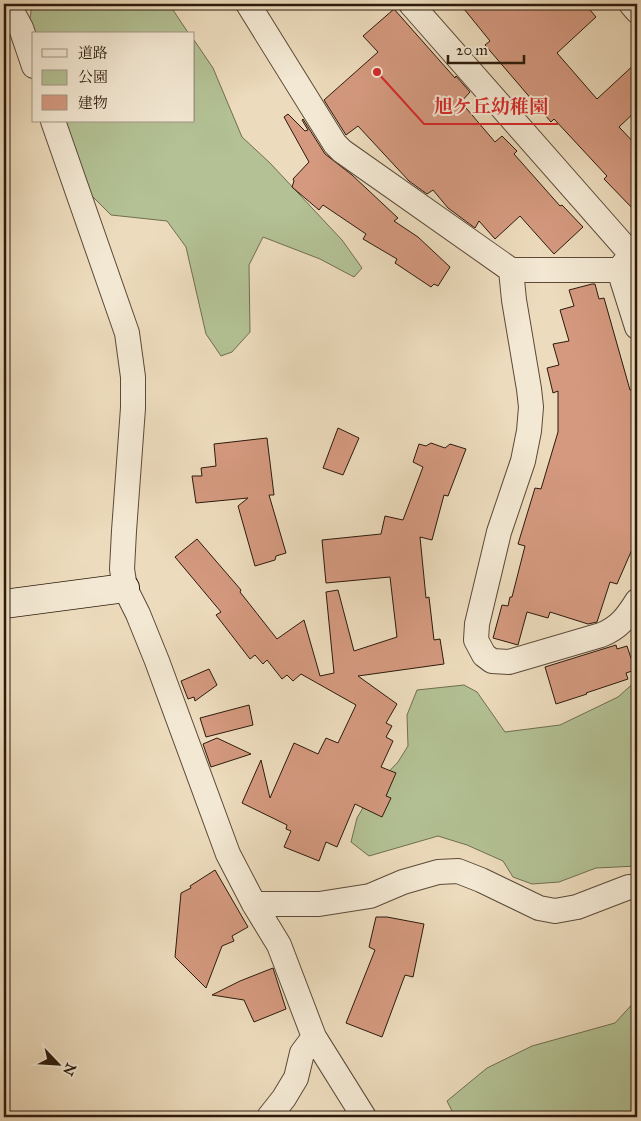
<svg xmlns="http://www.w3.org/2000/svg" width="641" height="1121" viewBox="0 0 641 1121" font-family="'IM FELL Great Primer','Noto Serif JP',serif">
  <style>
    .green { fill: #b3c194; stroke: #706e50 }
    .building { fill: #d4997f; stroke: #2c1a0c }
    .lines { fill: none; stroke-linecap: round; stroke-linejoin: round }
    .street-casing { stroke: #5c4a38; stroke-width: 26 }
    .secondary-casing { stroke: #2c1a0c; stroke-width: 30 }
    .street { stroke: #f3e8d3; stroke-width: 24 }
    .secondary { stroke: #f3e8d3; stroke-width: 28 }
    .leader { fill: none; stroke: #d62828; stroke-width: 2 }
    .callout-dot { fill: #d62828; stroke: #f3e8d3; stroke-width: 2 }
    .callout-label { font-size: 19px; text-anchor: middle; font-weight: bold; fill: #d62828; stroke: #f3e8d3; stroke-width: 4; stroke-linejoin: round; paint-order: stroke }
  </style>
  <rect width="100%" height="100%" fill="#ecdbbc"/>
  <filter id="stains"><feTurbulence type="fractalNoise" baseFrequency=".004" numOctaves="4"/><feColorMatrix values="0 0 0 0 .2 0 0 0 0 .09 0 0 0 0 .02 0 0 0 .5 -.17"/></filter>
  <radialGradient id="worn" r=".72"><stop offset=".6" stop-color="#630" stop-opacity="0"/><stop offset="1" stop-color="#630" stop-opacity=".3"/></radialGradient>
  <path class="green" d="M32,4h137l20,30h-155v4l-4,-19z
    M194,40l19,28 29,69 28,26 72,77 20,28 -8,9 -34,-18 -57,-22 -14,28 1,67 -18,20 -11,4 -15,-22 -20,-87 -19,-26 -56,-6 -39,-39 -19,-55h141z
    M637,680v186l-41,2 -37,14 -27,2 -19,-7 -10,-16 -36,-16 -29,-9 -69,20 -18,-14 6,-24 20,-34 21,-22 10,-16 -1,-31 10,-25 47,-5 13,7 28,40 55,-7 58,-28z
    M637,999v118h-182l-8,-16 40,-33 45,-22 83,-23z"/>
  <path class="building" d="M460,4h125l11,13 -39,36 40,46 40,-37v48l-18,17 18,19v67l-33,-34 3,-3 -53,-57 -3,3 -66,-77 5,-4z
    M394,9l61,69 1,-2 14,16 -9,10 34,40 7,-6 15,15 -3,3 46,52 2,-1 21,22 -29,27 -34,-38 -25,23 -16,-18 -4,7 -27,-20 -15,-18 -6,4 -18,-13 -51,-55 -12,9 -22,-35 54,-48 -15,-16z
    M288,114l17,17 3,-1 -6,-10 1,-1 22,35 27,21 46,43 -4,3 24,16 32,30 -12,19 -4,-2 -3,3 -36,-24 2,-4 -34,-20 3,-5 -43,-29 -4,5 -27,-23 2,-6 -1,-2 16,-17 -25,-45z
    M592,284h3l4,15 5,-1 26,92 7,-3v151l-20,46 -7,-2 -13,40 -9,2 -38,-12 -2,6 -21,-6 -9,33 -25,-7 9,-33 6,1 2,-9h2l13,-51 -7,-2 17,-56 6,1 17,-57v-41l-5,2 -6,-25 12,-3 -6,-21 16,-3 -9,-31 14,-4 -5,-16z
    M338,428l21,10 -16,37 -20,-7z
    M267,438l7,57h-5l17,58 -10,3 -1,4 -20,6 -17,-60 10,-8 -52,5 -4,-27h10l-1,-8 15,-2 -2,-22z
    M431,443l14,5 5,-4 16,5 -18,47 -4,-1 -12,45 -12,-3 6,61 3,-1 5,43 6,-1 4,25 -86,12 39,28 -11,19 6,3 -6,11 7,4 -12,26 15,6 -10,23 5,2 -9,19 -27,-13 -18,43 -11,-5 -7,19 -35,-14 7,-16 -5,-2 1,-4 -45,-22 19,-43 9,38 24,-55 24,11 8,-16 12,5 18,-38 -55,-31 -8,7 -6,-6 -5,4 -15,-19 -4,4 -8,-9 -5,4 -34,-44 5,-3 -46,-55 22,-18 44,51 -1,2 37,47 27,-19 16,56 14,-3 -8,-81 12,-2 16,61 43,-14 -7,-60 -64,6 -4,-43 59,-6 4,-18 18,4 20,-53 -10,-5 6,-18 7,2z
    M616,645l1,4 10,-3 8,24 -9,3 2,6 -42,14 1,1 -31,10 -11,-37z
    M209,669l8,16 -22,16 -1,-4 -6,2 -7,-18z
    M249,705l4,20 -47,12 -6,-19z
    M217,738l34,16 -40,13 -8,-23z
    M215,870l33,57 -16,9 2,5 -12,5 -16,42 -31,-31 6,-64 10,-5 -1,-2z
    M376,917h11l37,7 -11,53 -8,-2 -23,62 -36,-14 29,-73 -6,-3z
    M273,968l13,41 -32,13 -10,-22 -32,-5 28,-14z"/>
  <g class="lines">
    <g class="street-casing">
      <path id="street" d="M8,4l13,24 13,38
        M248,4l87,140 7,7 169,119
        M411,4l220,250
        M631,4l6,7
        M53,121l74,212 6,44v31l-9,123 -2,38 3,19 13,26 19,47 71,193 26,50 25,41 35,92 50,80
        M637,253l-6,1 -12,16h-108l3,30 15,89 2,18 -2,24 -6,30 -24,71 -22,92 -1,16 8,15 8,6 17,1 92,-27c18,-7 26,-18 36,-34
        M619,270l18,57
        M254,904h65l51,-8 33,-14 35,-10 20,-1 23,9 58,28 16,3 22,-4 52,-20 8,1
        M269,1117l15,-19 12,-20 6,-25 12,-16"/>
    </g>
    <g class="secondary-casing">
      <path id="secondary" d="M4,604l121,-16"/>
    </g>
    <use href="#street" class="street"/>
    <use href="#secondary" class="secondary"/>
  </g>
  <path class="leader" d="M377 72L424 124H558"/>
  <circle class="callout-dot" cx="377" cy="72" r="5"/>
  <g class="callout-label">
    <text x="491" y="113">旭ケ丘幼稚園</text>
  </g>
  <rect width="641" height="1121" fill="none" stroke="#ecdbbc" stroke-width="20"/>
  <rect x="5" y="5" width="631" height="1111" fill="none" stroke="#2c1a0c" stroke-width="2.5"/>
  <rect x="10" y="10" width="621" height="1101" fill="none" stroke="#2c1a0c"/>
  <rect x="32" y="32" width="162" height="90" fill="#f3e8d3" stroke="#a39683"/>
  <rect x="42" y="49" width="25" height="8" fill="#f3e8d3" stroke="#a39683"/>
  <text x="78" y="58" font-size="15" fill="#2c1a0c">道路</text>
  <rect x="42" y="70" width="25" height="15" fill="#b3c194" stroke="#a39683"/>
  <text x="78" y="82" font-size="15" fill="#2c1a0c">公園</text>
  <rect x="42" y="95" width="25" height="15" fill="#d4997f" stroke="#a39683"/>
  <text x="78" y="108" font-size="15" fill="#2c1a0c">建物</text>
  <g transform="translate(58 1064) rotate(115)" stroke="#f3e8d3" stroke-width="4" paint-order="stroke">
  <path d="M0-4L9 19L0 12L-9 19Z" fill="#2c1a0c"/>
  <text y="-8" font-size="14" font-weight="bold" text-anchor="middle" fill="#2c1a0c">N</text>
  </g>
  <path d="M448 55v8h76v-8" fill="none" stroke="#2c1a0c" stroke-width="2.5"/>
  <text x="456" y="55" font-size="15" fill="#2c1a0c" stroke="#f3e8d3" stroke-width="4" paint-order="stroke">20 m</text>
  <rect width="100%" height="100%" filter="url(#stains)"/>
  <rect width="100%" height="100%" fill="url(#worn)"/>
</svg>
